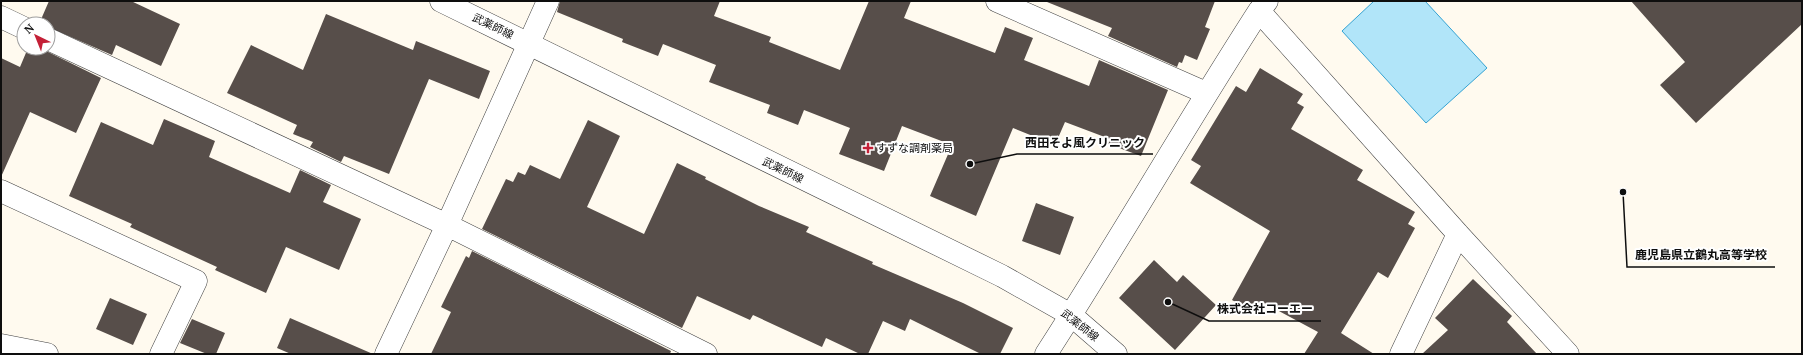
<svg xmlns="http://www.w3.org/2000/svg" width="1803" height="355" viewBox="0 0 1803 355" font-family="'PT Serif','Noto Sans JP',serif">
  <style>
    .water { fill: #b1e5f9; stroke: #35a3d3 }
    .building { fill: #574e4a }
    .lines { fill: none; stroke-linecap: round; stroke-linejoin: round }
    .minor-casing { stroke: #414141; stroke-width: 23 }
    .tertiary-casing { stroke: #414141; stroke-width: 23 }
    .minor { stroke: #fff; stroke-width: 22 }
    .tertiary { stroke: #fff; stroke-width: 22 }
    .poi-dot { fill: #c42037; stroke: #fff; stroke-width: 1.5 }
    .labels { text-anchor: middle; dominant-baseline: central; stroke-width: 4; stroke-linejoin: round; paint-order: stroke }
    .street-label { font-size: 11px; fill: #0e0e0e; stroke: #fff }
    .poi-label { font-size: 11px; fill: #0e0e0e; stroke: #fff; text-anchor: start }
    .leader { fill: none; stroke: #0e0e0e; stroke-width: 1.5 }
    .callout-dot { fill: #0e0e0e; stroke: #fff; stroke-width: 1.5 }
    .callout-label { font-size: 12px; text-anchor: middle; font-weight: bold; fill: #0e0e0e; stroke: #fff; stroke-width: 4; stroke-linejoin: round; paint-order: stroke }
  </style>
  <rect width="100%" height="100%" fill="#fffaef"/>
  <path class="water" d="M1374,1h51l62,67 -61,55 -84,-92z"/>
  <path class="building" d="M49,1h82l49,23 -19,42 -45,-21 -4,10 -64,-28v-3h-9z
    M560,1h160l-6,15 57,21 -2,5 71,28 29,-69h42l-7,17 91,35 10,-26 28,11 -9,22 65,26 10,-26 69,30 -27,66 -33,-12 2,-5 -45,-17 -10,23 -42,-17 -37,88 -46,-20 22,-51 -50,-19 -18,45 -45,-17 11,-26 -46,-18 -6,15 -31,-12 3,-8 -61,-23 7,-17 -53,-21 -5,12 -36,-14 1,-3 -66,-27z
    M1047,1h168l-10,26 5,2 -13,31 -12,-5 -3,8 -3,-1 -2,5 -69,-31 4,-8 -65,-26z
    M1631,1h171v23l-106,99 -36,-38 25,-23z
    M326,14l87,36 3,-9 74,30 -11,28 -50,-20 -40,95 -45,-18 -3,6 -31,-15 3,-5 -20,-8 4,-9 -70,-32 24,-48 52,25z
    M28,48h12l61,30 -25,55 -46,-21 -29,65v-119l19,9z
    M1260,68l43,26 -6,9 7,4 -13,22 72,41 -6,10 58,32 -7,12 7,4 -27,50 -10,-6 -37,61 33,21h-70l14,-22 -56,-30 -7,11 -23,-13 38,-69 -80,-48 11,-17 -10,-6 45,-74 10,6z
    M164,119l51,22 -6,16 81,36 10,-23 31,15 -8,17 38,17 -22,51 -53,-23 -20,46 -51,-23 2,-3 -87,-40 2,-3 -63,-28 32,-74 52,23z
    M588,120l32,16 -33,71 57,27 33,-71 29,14 -1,2 54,27 50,21 -3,5 67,30 -1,2 91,39 50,25 -13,26h-19l-71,-35 -5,12 -22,-10 -15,33h-8l-34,-16 -4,9 -69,-32 -3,5 -53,-24 -15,32 -200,-99 24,-50 7,3 5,-10 7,3 5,-10 30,14z
    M1036,203l38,14 -14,38 -38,-14z
    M472,251l199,100 -1,3h-239l20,-42 -10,-5 25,-51 3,2z
    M1154,260l23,22 6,-7 33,30 -41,45 -56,-52z
    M1473,279l39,37 -5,6 30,32h-115l26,-24 -13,-12z
    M110,298l37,16 -14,31 -37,-16z
    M290,318l83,36h-82l-14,-6z
    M192,319l33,14 -9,21h-9l-27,-11z"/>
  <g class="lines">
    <g class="minor-casing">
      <path id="minor" d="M997,1l209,92
        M1259,11l199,223 110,120
        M1,17l23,11
        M48,39l399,186 259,129
        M1,191l195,90 -35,73
        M1,345l46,9
        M386,354l61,-129 101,-224
        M1046,354c73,-113 140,-230 213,-343l8,-10
        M1401,354l57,-120"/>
    </g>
    <g class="tertiary-casing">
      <path id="tertiary" d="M441,1l561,275 69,39 45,39"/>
    </g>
    <use href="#minor" class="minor"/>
    <use href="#tertiary" class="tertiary"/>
  </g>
  <path class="poi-dot" d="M866 142h4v4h4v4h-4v4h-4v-4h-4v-4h4z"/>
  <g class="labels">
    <g class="street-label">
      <text transform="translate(493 26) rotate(26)">武薬師線</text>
      <text transform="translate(783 170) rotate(26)">武薬師線</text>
      <text transform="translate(1080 325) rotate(38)">武薬師線</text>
    </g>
    <g class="poi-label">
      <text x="876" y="148">すずな調剤薬局</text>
    </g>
  </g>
  <path class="leader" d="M970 164L1017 154H1153M1623 192L1627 267H1775M1168 302L1209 321H1321"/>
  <g class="callout-dot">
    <circle cx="970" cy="164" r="4"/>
    <circle cx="1623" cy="192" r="4"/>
    <circle cx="1168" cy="302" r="4"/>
  </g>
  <g class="callout-label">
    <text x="1085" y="147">西田そよ風クリニック</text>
    <text x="1701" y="259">鹿児島県立鶴丸高等学校</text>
    <text x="1265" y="313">株式会社コーエー</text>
  </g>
  <rect width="1803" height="355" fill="none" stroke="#0e0e0e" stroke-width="4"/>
  <g transform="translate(36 36) rotate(317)"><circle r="19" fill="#ffffff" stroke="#9f9f9f"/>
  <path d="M0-3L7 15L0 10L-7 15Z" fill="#c42037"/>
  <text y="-6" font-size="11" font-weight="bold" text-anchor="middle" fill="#0e0e0e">N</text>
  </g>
</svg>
